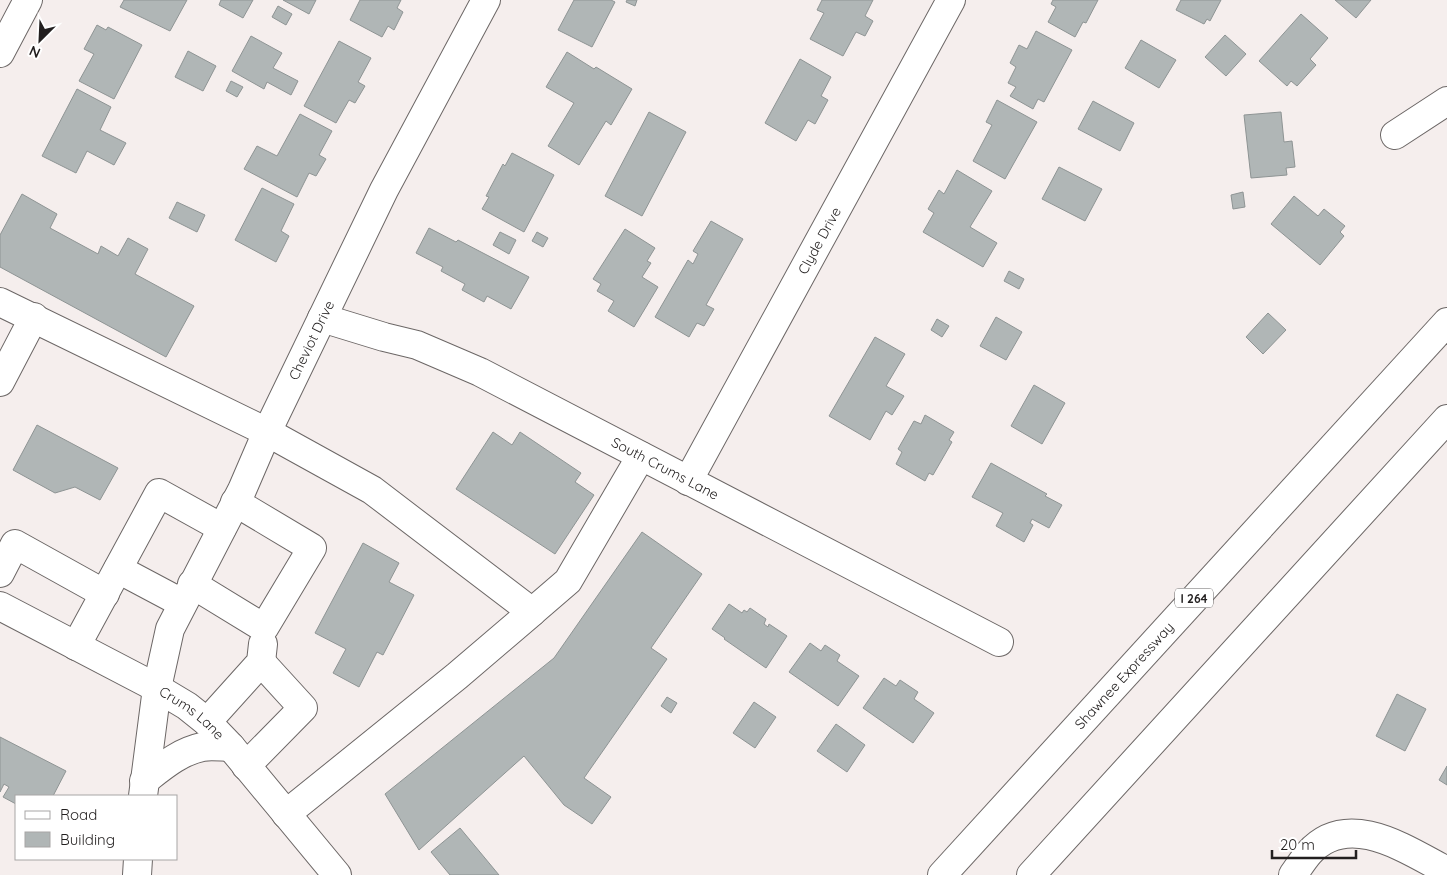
<svg xmlns="http://www.w3.org/2000/svg" width="1447" height="875" viewBox="0 0 1447 875" font-family="Quicksand,sans-serif">
  <style>
    .building { fill: #b0b6b6; stroke: #8e9494 }
    .lines { fill: none; stroke-linecap: round; stroke-linejoin: round }
    .minor-casing { stroke: #6c6766; stroke-width: 30 }
    .major-casing { stroke: #6c6766; stroke-width: 30 }
    .highway-casing { stroke: #6c6766; stroke-width: 30 }
    .minor { stroke: #fff; stroke-width: 28 }
    .major { stroke: #fff; stroke-width: 28 }
    .highway { stroke: #fff; stroke-width: 28 }
    .labels { text-anchor: middle; dominant-baseline: central; stroke-width: 4.5; stroke-linejoin: round; paint-order: stroke }
    .shield { fill: #fff; stroke: #646262; stroke-width: 1 }
    .shield-label { font-size: 12px; font-weight: bold; fill: #221f1f }
    .street-label { font-size: 14px; fill: #221f1f; stroke: #fff }
  </style>
  <rect width="100%" height="100%" fill="#f5eeed"/>
  <path class="building" d="M124,0h63l-17,31 -50,-24z
    M221,0h32l-10,18 -24,-13z
    M283,0h33l-7,14z
    M360,0h41l-4,8 6,4 -9,18 -6,-4 -6,11 -32,-17z
    M574,0h37l4,2 -23,45 -34,-17z
    M627,0h10l-2,6 -9,-4z
    M822,0h51l-8,16 8,5 -8,15 -9,-4 -13,24 -33,-17 14,-26 -7,-3z
    M1053,0h45l-12,23 -3,-1 -8,15 -27,-15 8,-15 -5,-3z
    M1181,0h40l-11,21 -3,-2 -3,5 -28,-14z
    M1335,0h36l-15,18z
    M278,6l14,8 -6,11 -14,-8z
    M1301,14l27,24 -18,21 6,6 -19,21 -6,-5 -4,5 -28,-25z
    M97,25l9,5 2,-3 34,18 -28,54 -35,-18 15,-27 -10,-5z
    M1036,31l36,19 -28,52 -6,-3 -5,10 -23,-13 6,-9 -8,-4 8,-16 -6,-4 9,-18 8,4z
    M1225,35l21,19 -20,22 -21,-19z
    M251,36l31,17 -9,15 25,13 -7,14 -24,-13 -3,7 -32,-18z
    M1141,40l35,20 -17,28 -34,-20z
    M339,41l32,17 -13,24 7,4 -10,17 -6,-3 -13,23 -32,-17z
    M188,51l28,15 -13,25 -28,-14z
    M567,52l27,17 2,-2 36,22 -21,36 -5,-4 -27,44 -31,-19 26,-43 -28,-16z
    M800,59l31,18 -10,19 7,4 -13,24 -7,-4 -12,21 -31,-18z
    M231,81l12,6 -6,10 -11,-6z
    M77,89l34,18 -11,23 26,13 -12,22 -27,-14 -11,22 -34,-17z
    M997,100l40,22 -32,57 -32,-18 19,-36 -6,-3z
    M1093,101l41,22 -14,28 -42,-22z
    M649,112l37,20 -44,84 -37,-20z
    M1281,112l3,30 8,-1 3,26 -9,1 1,7 -36,3 -7,-63z
    M300,114l32,17 -13,24 7,4 -10,17 -7,-3 -12,24 -53,-28 13,-23 20,10z
    M512,153l42,22 -30,57 -42,-23 7,-12 -3,-1 17,-32 2,2z
    M1059,167l43,22 -17,32 -43,-22z
    M957,170l35,21 -22,36 27,16 -14,24 -60,-35 11,-19 -6,-4 11,-19 5,4z
    M262,188l32,16 -13,27 8,5 -13,26 -41,-22z
    M1243,192l2,15 -12,2 -2,-14z
    M22,194l35,20 -7,14 48,26 3,-8 17,10 10,-18 20,11 -13,25 59,32 -28,51 -166,-90v-32z
    M1294,196l24,20 6,-7 21,17 -5,6 4,4 -24,29 -49,-41z
    M177,202l28,13 -8,17 -28,-14z
    M711,221l32,18 -37,66 8,4 -10,17 -7,-3 -8,14 -34,-20 33,-57 5,4 5,-10 -5,-3z
    M429,228l27,14 2,-2 71,37 -18,32 -24,-13 -3,6 -22,-12 3,-6 -24,-13 2,-4 -27,-14z
    M625,229l30,19 -8,13 4,2 -9,14 16,10 -24,40 -26,-16 6,-10 -17,-10 4,-7 -8,-5z
    M500,232l16,8 -7,14 -16,-9z
    M537,232l11,6 -5,9 -11,-6z
    M1009,271l15,8 -5,10 -15,-8z
    M1268,313l18,17 -23,24 -17,-17z
    M996,317l26,15 -16,28 -26,-14z
    M937,319l12,7 -7,11 -11,-7z
    M875,337l30,17 -19,32 18,10 -12,19 -6,-4 -16,29 -41,-24z
    M1034,385l31,18 -23,41 -31,-18z
    M925,415l29,17 -5,8 3,2 -19,33 -4,-2 -4,8 -29,-17 6,-12 -4,-3 16,-28 7,3z
    M37,425l81,43 -18,32 -25,-13 -20,6 -42,-23z
    M493,432l19,13 8,-13 61,41 -6,9 19,13 -39,59 -99,-65z
    M991,463l56,31 -2,2 17,9 -13,23 -17,-9 -2,4 3,2 -9,17 -28,-16 7,-13 -31,-16z
    M642,532l60,42 -51,74 16,11 -83,119 27,19 -19,27 -28,-19 -40,-49 -105,94 -34,-56 169,-136z
    M363,543l36,20 -10,19 25,13 -31,60 -6,-3 -18,35 -26,-14 13,-24 -31,-16z
    M729,604l13,9 2,-3 3,2 3,-4 16,11 -2,5 4,3 1,-3 18,12 -21,32 -42,-29 1,-1 -13,-9z
    M810,643l11,8 4,-6 15,10 -3,6 22,15 -21,30 -49,-34z
    M884,678l12,8 4,-6 18,12 -4,7 20,14 -21,30 -50,-35z
    M1397,694l29,15 -21,42 -29,-15z
    M667,697l10,6 -6,10 -10,-7z
    M754,702l22,15 -21,31 -22,-15z
    M836,724l29,21 -18,27 -30,-21z
    M0,737l66,34 -13,25h-37v8l-13,-7 6,-10 -5,-3 -4,8z
    M1447,766v19l-8,-5z
    M460,828l39,47h-49l-19,-23z"/>
  <g class="lines">
    <g class="minor-casing">
      <g id="minor">
        <path d="M0,53l28,-53"/>
        <path d="M1395,135l52,-34"/>
        <path d="M0,302l267,130 105,58 160,122 -75,64 -171,138"/>
        <path id="s1" d="M322,318l62,19 33,8 63,27 519,270"/>
        <path d="M0,382l34,-65"/>
        <path id="s2" d="M688,481l263,-481"/>
        <path d="M118,569l64,34"/>
        <path d="M0,573l15,-29 90,50"/>
        <path d="M192,584l72,44 48,-80 -77,-46"/>
        <path d="M532,612l36,-31 73,-125"/>
        <path d="M76,646l83,-153 63,35"/>
        <path d="M207,722l54,-60 2,-18"/>
        <path d="M246,766l57,-58 -42,-46"/>
        <path d="M144,781c18,-14 35,-29 58,-34 9,-2 20,0 29,0"/>
        <path id="s3" d="M143,796l14,-108 13,-59 72,-139 25,-58 117,-242 102,-190"/>
        <path d="M137,875l1,-16"/>
        <path d="M1293,875c5,-7 10,-15 16,-22 39,-44 98,-3 138,18"/>
      </g>
    </g>
    <g class="major-casing">
      <g id="major">
        <path id="s4" d="M0,606l157,82 30,18 20,16 24,25 106,128"/>
      </g>
    </g>
    <g class="highway-casing">
      <g id="highway">
        <path id="s5" d="M942,875l505,-553"/>
        <path d="M1031,875l416,-456"/>
      </g>
    </g>
    <use href="#minor" class="minor"/>
    <use href="#major" class="major"/>
    <use href="#highway" class="highway"/>
  </g>
  <g class="labels">
    <rect class="shield" x="1175" y="588.5" width="38" height="19" rx="4"/>
    <g class="shield-label">
      <text x="1194" y="598">I 264</text>
    </g>
    <g class="street-label">
      <text stroke="none"><textPath href="#s2" startOffset="274">Clyde Drive</textPath></text>
      <text stroke="none"><textPath href="#s3" startOffset="491">Cheviot Drive</textPath></text>
      <text stroke="none"><textPath href="#s1" startOffset="376">South Crums Lane</textPath></text>
      <text stroke="none"><textPath href="#s5" startOffset="270">Shawnee Expressway</textPath></text>
      <text stroke="none"><textPath href="#s4" startOffset="220">Crums Lane</textPath></text>
    </g>
  </g>
  <rect x="15" y="795" width="162" height="65" fill="#ffffff" stroke="#a7a5a5"/>
  <rect x="25" y="811" width="25" height="8" fill="#ffffff" stroke="#a7a5a5"/>
  <text x="60" y="820" font-size="15" fill="#221f1f">Road</text>
  <rect x="25" y="832" width="25" height="15" fill="#b0b6b6" stroke="#a7a5a5"/>
  <text x="60" y="845" font-size="15" fill="#221f1f">Building</text>
  <g transform="translate(40 40) rotate(204)" stroke="#ffffff" stroke-width="4" paint-order="stroke">
  <path d="M0-4L9 19L0 12L-9 19Z" fill="#221f1f"/>
  <text y="-8" font-size="14" font-weight="bold" text-anchor="middle" fill="#221f1f">N</text>
  </g>
  <path d="M1272 850v8h84v-8" fill="none" stroke="#221f1f" stroke-width="2.5"/>
  <text x="1280" y="850" font-size="15" fill="#221f1f" stroke="#ffffff" stroke-width="4" paint-order="stroke">20 m</text>
</svg>
